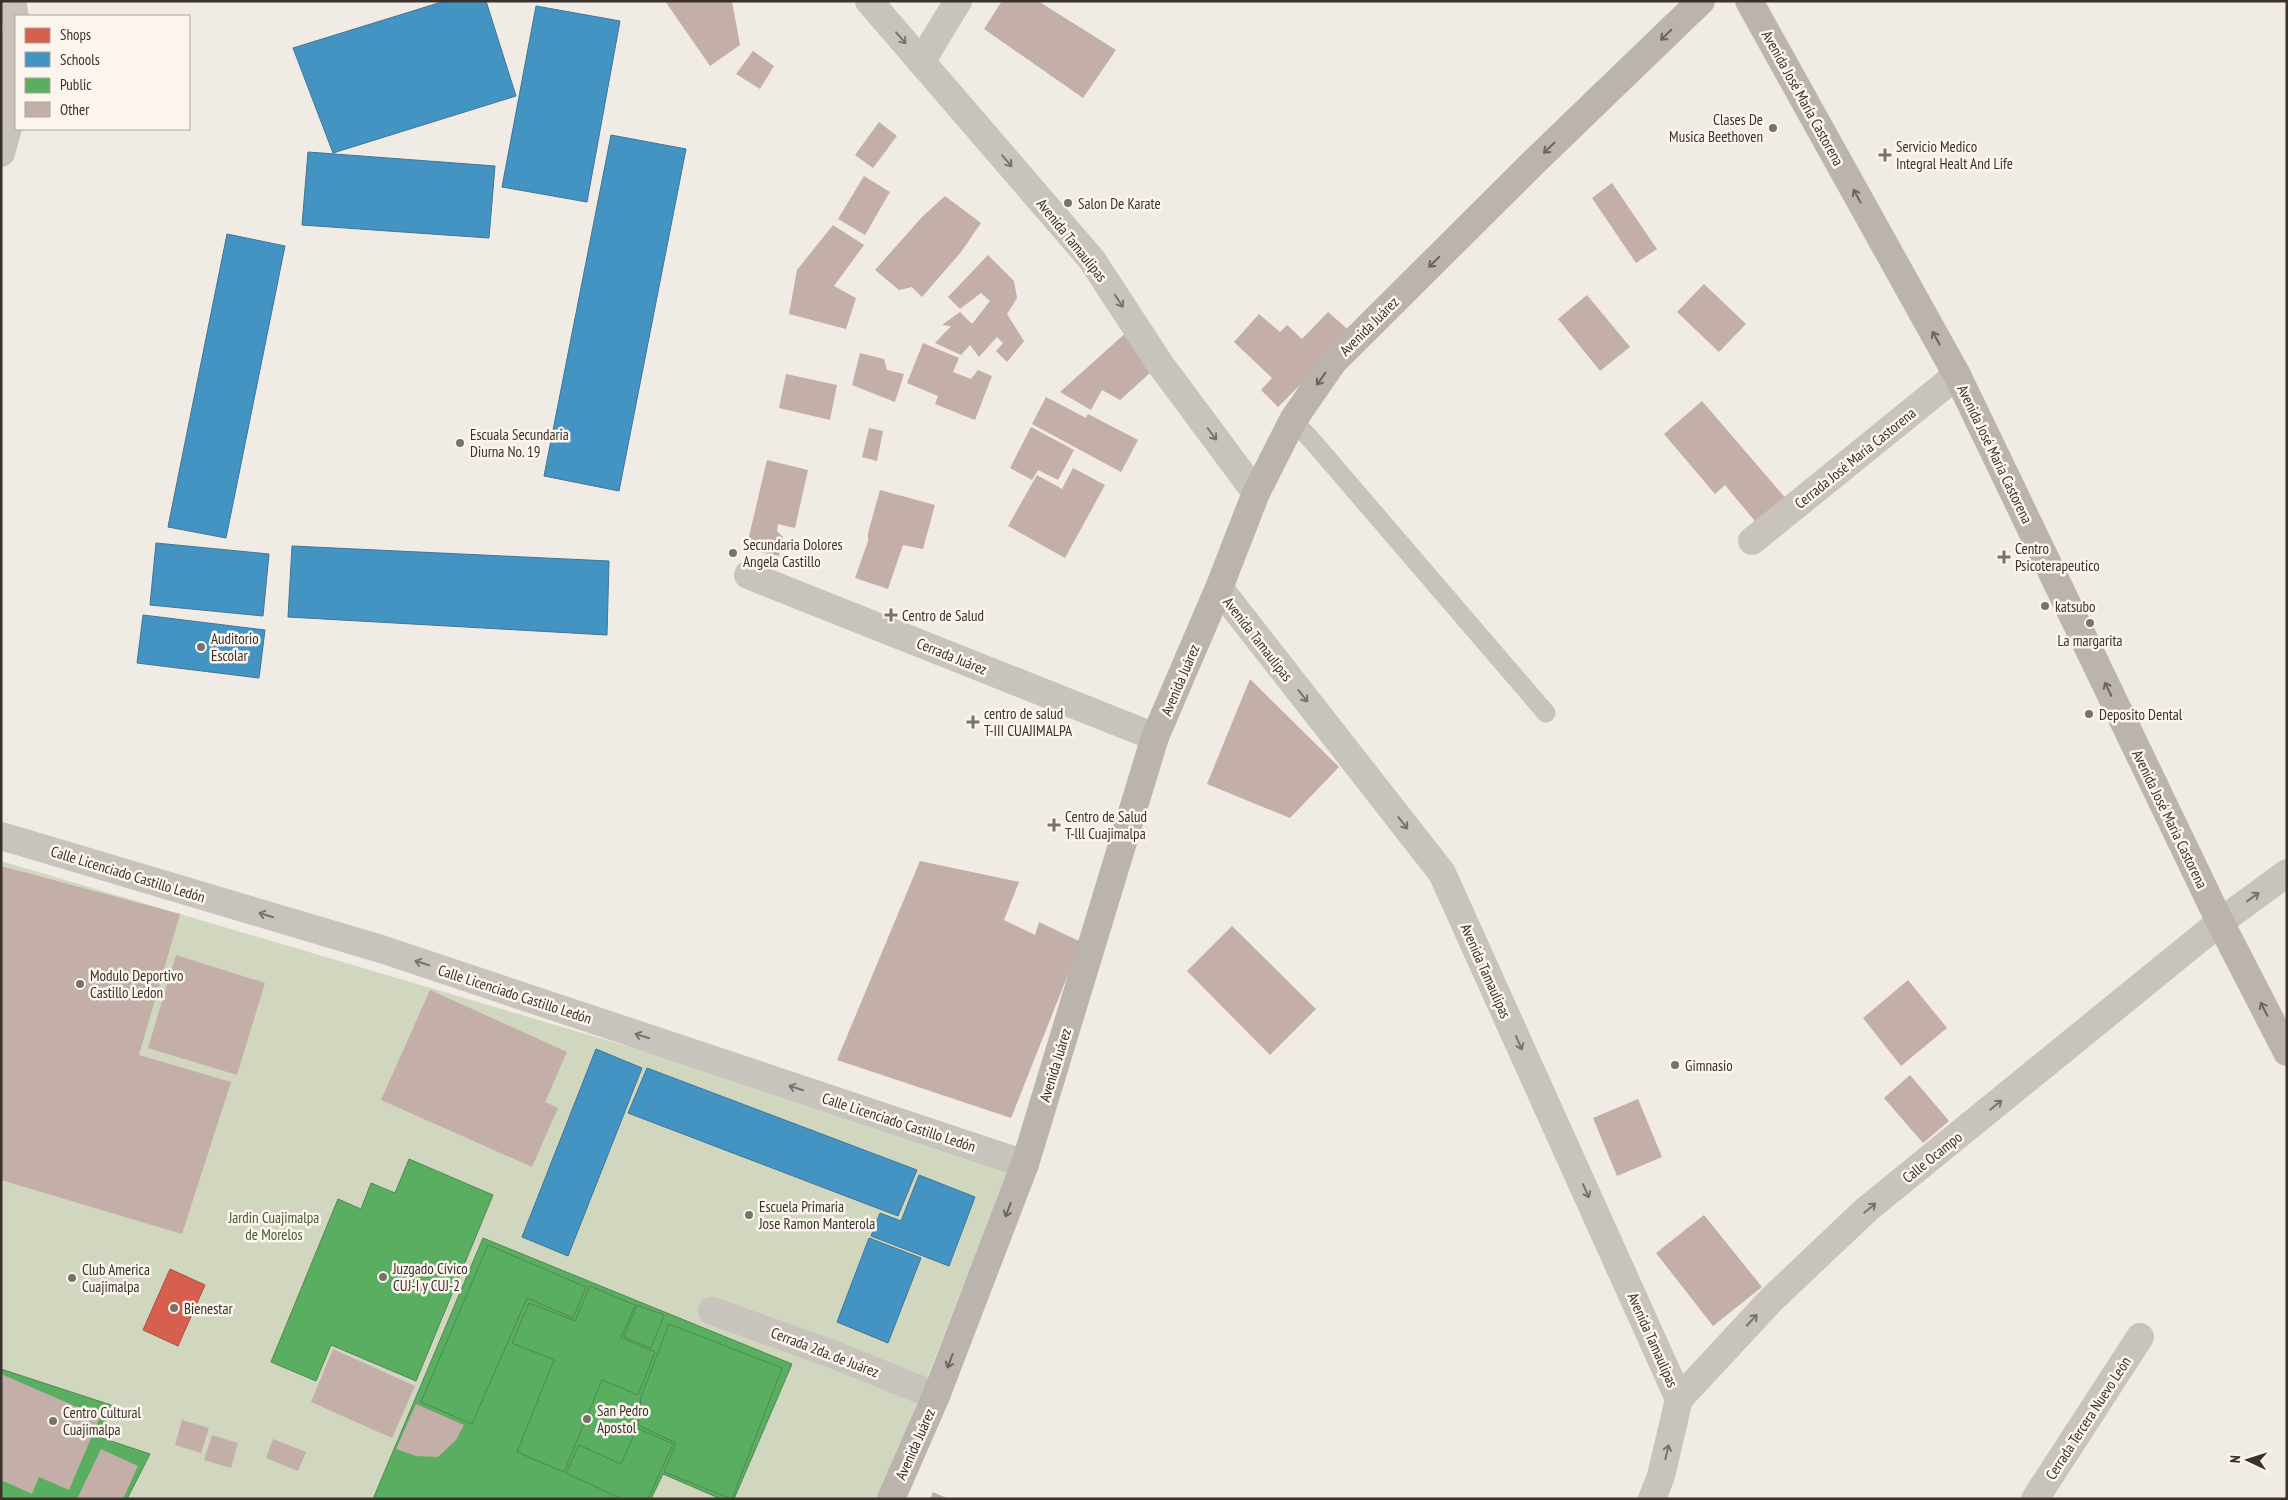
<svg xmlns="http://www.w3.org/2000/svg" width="2288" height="1500" viewBox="0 0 2288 1500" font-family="'PT Sans Narrow',sans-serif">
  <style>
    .green { fill: #d1d6bf }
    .shops { fill: #d6604d; stroke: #a85243 }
    .schools { fill: #4393c3; stroke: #417595 }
    .public { fill: #5aae61; stroke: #518851 }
    .building { fill: #c3afa7 }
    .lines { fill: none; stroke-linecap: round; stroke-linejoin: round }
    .lane { stroke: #c9c3be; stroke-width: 19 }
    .street { stroke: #c9c3be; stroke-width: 28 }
    .secondary { stroke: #bab3ae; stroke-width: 28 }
    .oneway { stroke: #6e645f }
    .oneway2 { stroke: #7b726d }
    .poi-dot { fill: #7a716c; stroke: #fbf5ee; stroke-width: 2 }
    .labels { text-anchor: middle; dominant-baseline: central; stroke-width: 5; stroke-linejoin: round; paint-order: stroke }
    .street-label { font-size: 15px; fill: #3b302b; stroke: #fbf5ee }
    .poi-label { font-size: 15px; fill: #3b302b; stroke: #fbf5ee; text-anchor: start }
    .park-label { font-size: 15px; fill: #4a5a2e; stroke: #fbf5ee }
  </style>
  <rect width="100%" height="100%" fill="#f0ebe5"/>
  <path class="green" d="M1,861l1011,299 -132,339h-879z"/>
  <path class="shops" d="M170,1269l35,16 -27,61 -35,-16z"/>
  <path class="schools" d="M445,1h41l30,95 -183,57 -40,-105z
    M536,6l84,15 -33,181 -85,-15z
    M611,135l75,14 -67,342 -75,-15z
    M308,152l187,14 -6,72 -187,-13z
    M227,234l58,12 -59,292 -58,-11z
    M156,543l113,11 -6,62 -113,-11z
    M292,546l317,15 -2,74 -319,-18z
    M143,615l122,15 -6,48 -122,-15z
    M596,1049l46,19 -74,188 -46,-19z
    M647,1068l270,102 -19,46 -270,-103z
    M919,1175l56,22 -26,69 -78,-30 9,-23 21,8z
    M869,1238l52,20 -33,85 -51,-21z"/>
  <path class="public" d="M409,1159l84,36 -77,186 -85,-36 -15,36 -45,-19 67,-163 23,10 10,-26 24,10z
    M483,1238l309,126 -58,135h-13l-58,-25 -12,25h-278z
    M488,1245l98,42 -13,31 -46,-20 -55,126 -51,-22z
    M590,1286l45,19 -14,33 34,14 -17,43 -36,-15 -38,92 -47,-20 37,-92 -42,-17 17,-40 46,18z
    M637,1305l27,10 -13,33 -27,-11z
    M669,1324l113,44 -50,131 -68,-27 12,-29 -38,-18 3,-28z
    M1,1369l110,36 -12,32 51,17 -23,45h-126z
    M637,1428l36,16 -25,55h-26l-56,-26 13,-28 42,19z"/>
  <path class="building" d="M665,1h67l8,44 -30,21z
    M1002,1h36l78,49 -33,48 -99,-69z
    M753,51l21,15 -14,23 -24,-15z
    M879,122l18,14 -24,32 -18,-13z
    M864,176l26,16 -25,43 -27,-16z
    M1612,183l45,66 -21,14 -44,-65z
    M945,196l36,27 -20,29 -39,45 -10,-10 -13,3 -24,-20 47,-53z
    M833,225l31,20 -30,41 22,12 -10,31 -57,-15 8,-44z
    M988,255l26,26 3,17 -10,16 17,27 -17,21 -11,-11 7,-8 -6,-6 -18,20 -9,-12 -9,10 -26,-12 16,-17 -9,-1 18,-13 12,12 18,-23 -9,-8 -21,16 -12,-12z
    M1704,284l42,40 -27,28 -42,-40z
    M1587,295l43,52 -30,24 -42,-52z
    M1328,312l24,21 -74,74 -17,-17 11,-12 -38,-36 25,-28 21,18 7,-7 15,14z
    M1129,330l31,34 -40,36 -18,-10 -11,20 -31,-18z
    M923,343l36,15 -6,14 18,7 7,-9 14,6 -17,44 -40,-16 3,-8 -31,-13z
    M860,353l24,6 3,11 17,4 -9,28 -43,-17z
    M786,374l51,11 -7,35 -51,-12z
    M1046,397l40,21 2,-4 50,26 -17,32 -89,-48z
    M1702,401l86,100 -29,25 -34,-41 -10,9 -51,-60z
    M1031,427l43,23 -16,30 -20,-10 -6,10 -22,-12z
    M869,428l14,3 -6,30 -15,-4z
    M767,460l41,10 -13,58 -17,-4 -1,7 6,6 -4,19 -33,-7z
    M1073,468l32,17 -40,73 -57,-32 29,-51 25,14z
    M880,490l55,15 -12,44 -20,-4 -15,44 -33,-11 13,-37v-8z
    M1250,679l89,88 -49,51 -83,-34z
    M920,861l99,21 -15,38 31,15 4,-13 42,20 -70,176 -174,-58z
    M1,866l179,48 -41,141 92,27 -49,152 -181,-54z
    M1232,926l84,83 -46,46 -83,-84z
    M176,955l89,28 -28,92 -89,-27z
    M1908,980l39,48 -46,38 -38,-48z
    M430,990l137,62 -22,50 13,6 -26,59 -151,-67z
    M1910,1075l39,46 -26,22 -39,-45z
    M1638,1099l24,58 -45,19 -24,-58z
    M1704,1215l58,72 -49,39 -57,-73z
    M333,1349l82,37 -23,52 -81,-36z
    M1,1374l99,43 -31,73 -30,-13 -7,17 -31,-14z
    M416,1404l48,21 -8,15 -18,17 -22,-1 -20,-7z
    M182,1420l27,8 -8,25 -26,-8z
    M212,1435l26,8 -7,25 -27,-8z
    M273,1439l33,13 -8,19 -32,-13z
    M101,1449l37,17 -15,33h-46z
    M933,1492l16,7h-19z"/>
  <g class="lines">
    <path class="lane" d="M1293,420l22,24 231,269"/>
    <path class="street" d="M12,1l4,22
      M869,1l223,259 68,104 96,129
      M921,62l37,-61
      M1,153l8,-29 7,-89
      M1752,541l205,-166
      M748,575l407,162
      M1219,588l223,285 237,526
      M1,836l380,113 644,215
      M712,1311l120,43 104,42
      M1652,1499l9,-23 18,-77 92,-99 95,-90 354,-288 67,-49
      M2035,1499l105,-162"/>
    <path class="secondary" d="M1749,1l208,374 263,547 67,130
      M891,1499l45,-103 89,-232 130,-427 64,-149 37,-95 37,-73 40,-58 201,-200 167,-161"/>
  </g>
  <defs><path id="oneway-shaft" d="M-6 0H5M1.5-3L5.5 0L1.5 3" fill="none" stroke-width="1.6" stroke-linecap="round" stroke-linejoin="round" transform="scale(1.25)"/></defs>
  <g class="oneway">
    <use href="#oneway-shaft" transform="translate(1666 35) rotate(136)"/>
    <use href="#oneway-shaft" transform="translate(1549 148) rotate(136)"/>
    <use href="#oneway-shaft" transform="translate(1857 196) rotate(-119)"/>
    <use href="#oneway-shaft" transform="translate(1434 262) rotate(135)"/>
    <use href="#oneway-shaft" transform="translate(1936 338) rotate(-119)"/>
    <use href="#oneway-shaft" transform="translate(1321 379) rotate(125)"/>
    <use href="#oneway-shaft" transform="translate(2108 689) rotate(-116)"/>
    <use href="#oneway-shaft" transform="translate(2264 1009) rotate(-117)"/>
    <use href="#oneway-shaft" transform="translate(1008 1210) rotate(111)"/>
    <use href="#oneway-shaft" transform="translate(950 1361) rotate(111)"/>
  </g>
  <g class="oneway2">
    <use href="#oneway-shaft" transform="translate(901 38) rotate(49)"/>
    <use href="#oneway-shaft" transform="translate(1007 161) rotate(49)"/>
    <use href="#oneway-shaft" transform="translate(1119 301) rotate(57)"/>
    <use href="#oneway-shaft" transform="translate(1212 434) rotate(53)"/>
    <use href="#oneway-shaft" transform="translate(1303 696) rotate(52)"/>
    <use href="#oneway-shaft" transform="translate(1403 823) rotate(52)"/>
    <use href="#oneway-shaft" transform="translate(2253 897) rotate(-36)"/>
    <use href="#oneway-shaft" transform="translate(266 915) rotate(-163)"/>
    <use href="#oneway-shaft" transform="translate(422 963) rotate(-162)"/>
    <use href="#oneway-shaft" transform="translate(642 1036) rotate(-162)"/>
    <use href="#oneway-shaft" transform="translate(1519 1043) rotate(66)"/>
    <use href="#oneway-shaft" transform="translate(796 1088) rotate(-162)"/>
    <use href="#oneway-shaft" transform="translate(1996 1105) rotate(-39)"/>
    <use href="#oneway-shaft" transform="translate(1586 1191) rotate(66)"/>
    <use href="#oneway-shaft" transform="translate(1870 1208) rotate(-40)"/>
    <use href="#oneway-shaft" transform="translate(1752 1320) rotate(-47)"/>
    <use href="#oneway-shaft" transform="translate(1667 1452) rotate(-77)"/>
  </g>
  <g class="poi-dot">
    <circle cx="1773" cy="128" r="5"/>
    <path d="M1882.5 147.5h5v5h5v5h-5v5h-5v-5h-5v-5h5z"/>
    <circle cx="1068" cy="203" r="5"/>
    <circle cx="460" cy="443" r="5"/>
    <circle cx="733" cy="553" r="5"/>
    <path d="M2001.5 549.5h5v5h5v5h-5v5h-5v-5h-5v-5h5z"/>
    <circle cx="2045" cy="606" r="5"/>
    <path d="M888.5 607.5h5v5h5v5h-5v5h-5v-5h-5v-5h5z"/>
    <circle cx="2090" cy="623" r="5"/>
    <circle cx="201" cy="647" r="5"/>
    <circle cx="2089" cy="714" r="5"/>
    <path d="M970.5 714.5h5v5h5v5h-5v5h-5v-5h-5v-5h5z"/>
    <path d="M1051.5 817.5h5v5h5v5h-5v5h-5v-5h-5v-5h5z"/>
    <circle cx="80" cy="984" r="5"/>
    <circle cx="1675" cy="1065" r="5"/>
    <circle cx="749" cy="1215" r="5"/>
    <circle cx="383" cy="1277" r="5"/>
    <circle cx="72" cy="1278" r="5"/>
    <circle cx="174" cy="1308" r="5"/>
    <circle cx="587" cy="1419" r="5"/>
    <circle cx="53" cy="1421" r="5"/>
  </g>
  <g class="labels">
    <g class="street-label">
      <text transform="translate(1803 98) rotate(61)">Avenida José María Castorena</text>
      <text transform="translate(1072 240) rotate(51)">Avenida Tamaulipas</text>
      <text transform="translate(1369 326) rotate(-45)">Avenida Juárez</text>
      <text transform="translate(1995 454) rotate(64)">Avenida José María Castorena</text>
      <text transform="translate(1855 458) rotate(-39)">Cerrada José María Castorena</text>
      <text transform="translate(1258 639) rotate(52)">Avenida Tamaulipas</text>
      <text transform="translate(952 656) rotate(22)">Cerrada Juárez</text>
      <text transform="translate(1180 680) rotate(-67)">Avenida Juárez</text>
      <text transform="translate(2170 819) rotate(64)">Avenida José María Castorena</text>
      <text transform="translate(128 874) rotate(17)">Calle Licenciado Castillo Ledón</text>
      <text transform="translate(1486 971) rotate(66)">Avenida Tamaulipas</text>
      <text transform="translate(515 994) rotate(18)">Calle Licenciado Castillo Ledón</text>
      <text transform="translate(1055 1065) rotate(-73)">Avenida Juárez</text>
      <text transform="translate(899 1122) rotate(18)">Calle Licenciado Castillo Ledón</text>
      <text transform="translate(1932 1157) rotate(-39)">Calle Ocampo</text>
      <text transform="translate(1653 1340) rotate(66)">Avenida Tamaulipas</text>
      <text transform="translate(825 1352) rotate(21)">Cerrada 2da. de Juárez</text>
      <text transform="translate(2088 1418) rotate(-57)">Cerrada Tercera Nuevo León</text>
      <text transform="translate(915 1444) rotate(-66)">Avenida Juárez</text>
    </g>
    <g class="poi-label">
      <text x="1763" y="119" text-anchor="end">Clases De<tspan x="1763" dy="17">Musica Beethoven</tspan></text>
      <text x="1896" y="146">Servicio Medico<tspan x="1896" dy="17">Integral Healt And Life</tspan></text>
      <text x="1078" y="203">Salon De Karate</text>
      <text x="470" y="434">Escuala Secundaria<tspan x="470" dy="17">Diurna No. 19</tspan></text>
      <text x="743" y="544">Secundaria Dolores<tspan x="743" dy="17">Angela Castillo</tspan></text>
      <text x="2015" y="548">Centro<tspan x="2015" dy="17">Psicoterapeutico</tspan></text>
      <text x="2055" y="606">katsubo</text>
      <text x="902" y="615">Centro de Salud</text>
      <text x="211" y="638">Auditorio<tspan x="211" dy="17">Escolar</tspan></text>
      <text x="2090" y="640" text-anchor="middle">La margarita</text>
      <text x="984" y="713">centro de salud<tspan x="984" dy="17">T-III CUAJIMALPA</tspan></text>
      <text x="2099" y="714">Deposito Dental</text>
      <text x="1065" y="816">Centro de Salud<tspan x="1065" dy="17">T-lll Cuajimalpa</tspan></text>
      <text x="90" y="975">Modulo Deportivo<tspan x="90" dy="17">Castillo Ledon</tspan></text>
      <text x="1685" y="1065">Gimnasio</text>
      <text x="759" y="1206">Escuela Primaria<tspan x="759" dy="17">Jose Ramon Manterola</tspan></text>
      <text x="393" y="1268">Juzgado Cívico<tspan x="393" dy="17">CUJ-I y CUJ-2</tspan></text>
      <text x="82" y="1269">Club America<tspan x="82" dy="17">Cuajimalpa</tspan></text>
      <text x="184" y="1308">Bienestar</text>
      <text x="597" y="1410">San Pedro<tspan x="597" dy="17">Apostol</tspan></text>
      <text x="63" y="1412">Centro Cultural<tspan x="63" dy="17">Cuajimalpa</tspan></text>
    </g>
    <g class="park-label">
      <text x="274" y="1217">Jardin Cuajimalpa<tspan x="274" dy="17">de Morelos</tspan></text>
    </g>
  </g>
  <rect width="2288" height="1500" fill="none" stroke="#3b302b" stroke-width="5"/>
  <rect x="15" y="15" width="175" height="115" fill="#fbf5ee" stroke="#aea6a0"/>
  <rect x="25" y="28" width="25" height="15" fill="#d6604d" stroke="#aea6a0"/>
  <text x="60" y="40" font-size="15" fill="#3b302b">Shops</text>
  <rect x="25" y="52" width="25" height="15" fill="#4393c3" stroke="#aea6a0"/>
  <text x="60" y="65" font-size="15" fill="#3b302b">Schools</text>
  <rect x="25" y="78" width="25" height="15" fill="#5aae61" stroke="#aea6a0"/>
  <text x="60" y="90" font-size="15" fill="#3b302b">Public</text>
  <rect x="25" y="102" width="25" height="15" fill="#c3afa7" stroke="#aea6a0"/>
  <text x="60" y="115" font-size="15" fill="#3b302b">Other</text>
  <g transform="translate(2248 1460) rotate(274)" stroke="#fbf5ee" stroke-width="4" paint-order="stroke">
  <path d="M0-4L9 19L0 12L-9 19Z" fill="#3b302b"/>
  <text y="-8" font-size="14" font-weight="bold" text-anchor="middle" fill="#3b302b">N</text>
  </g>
</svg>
